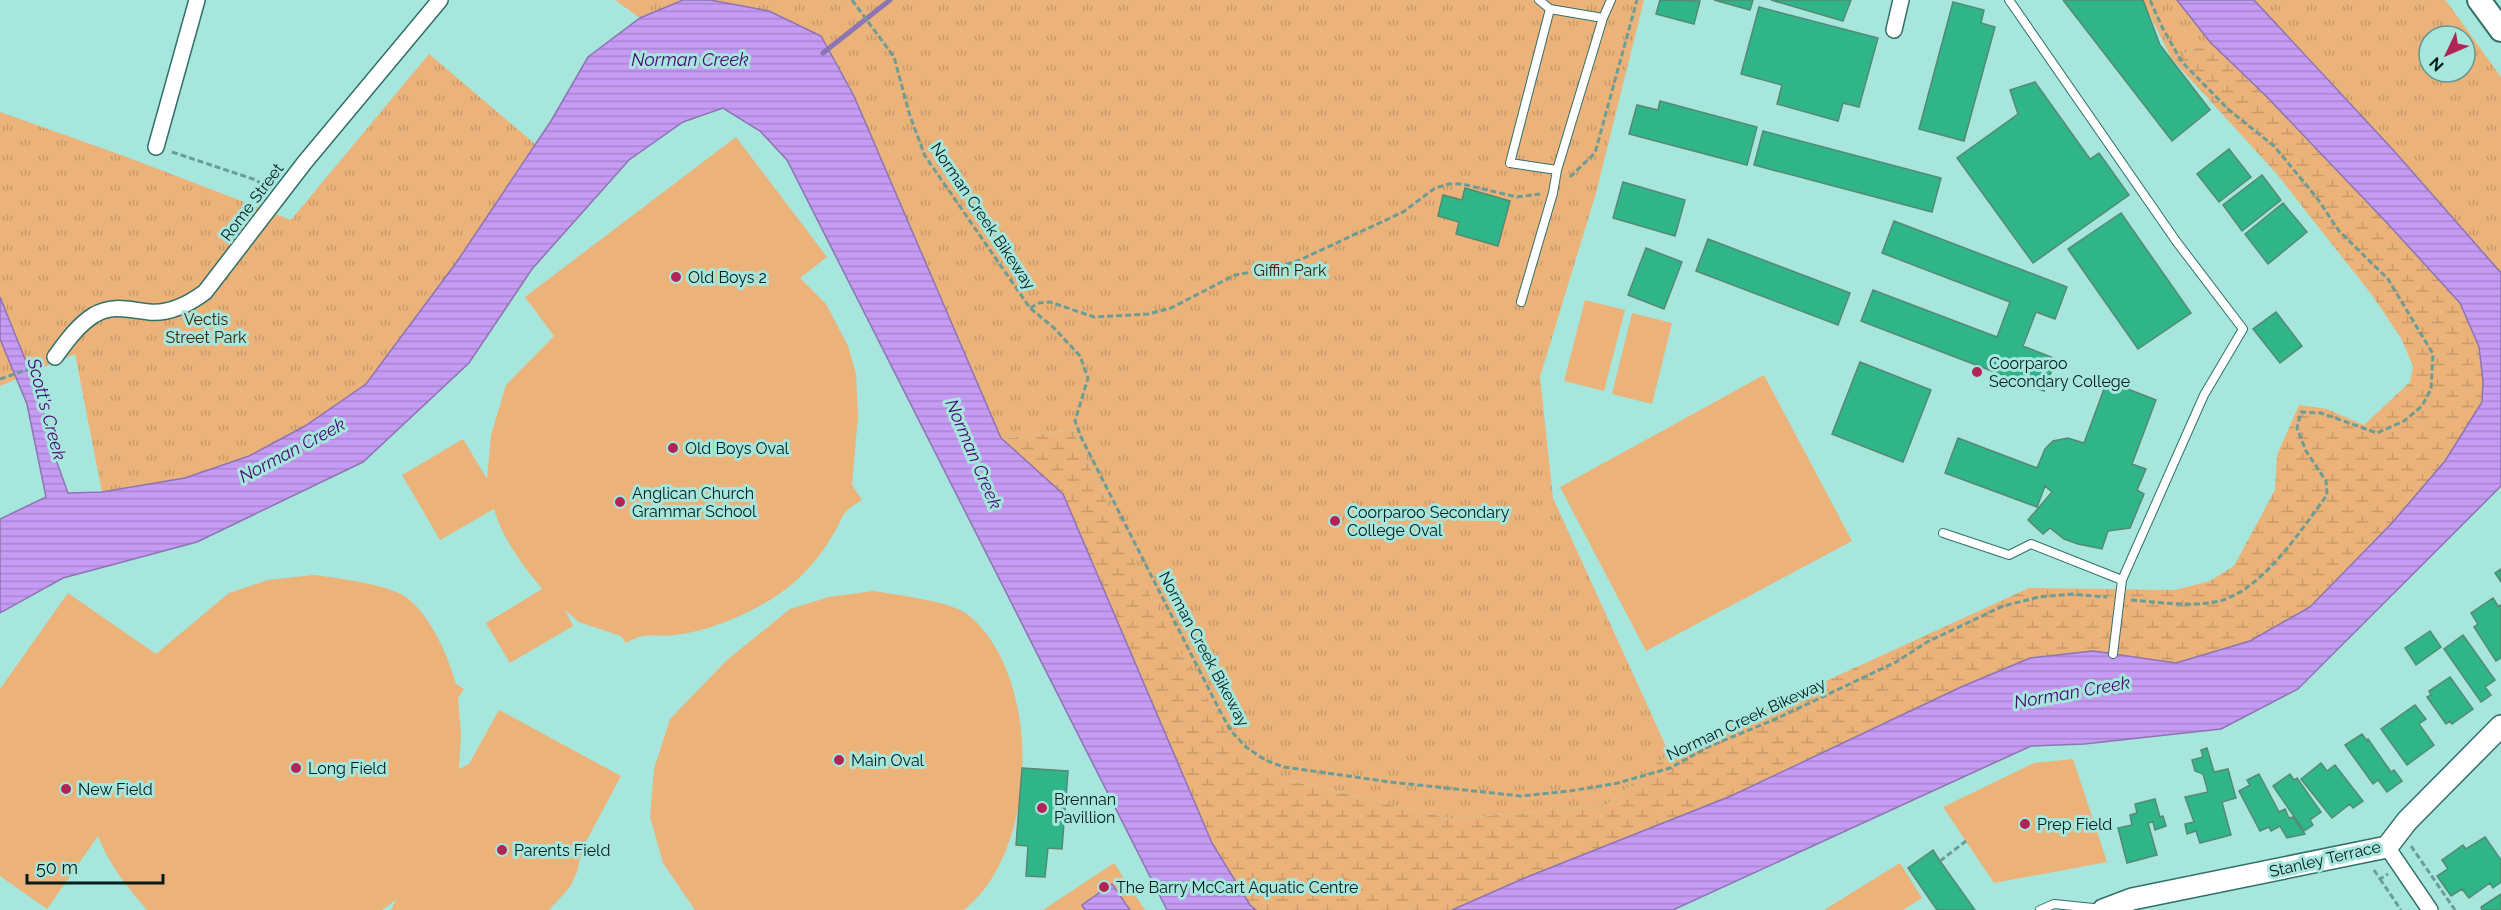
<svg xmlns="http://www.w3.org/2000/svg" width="2501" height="910" viewBox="0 0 2501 910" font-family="Raleway,sans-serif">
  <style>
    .grass { fill: #ebb37a }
    .wetland { fill: url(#wetland-marsh) }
    .park { fill: url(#park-tufts); fill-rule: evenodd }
    .water { fill: url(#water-rules); stroke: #8c75b2; stroke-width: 1.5 }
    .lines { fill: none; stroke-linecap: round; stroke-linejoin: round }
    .stream { stroke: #8c75b2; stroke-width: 5 }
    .building { fill: #30b589; stroke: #558973; stroke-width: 1.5 }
    .lane-casing { stroke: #317069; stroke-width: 10 }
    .street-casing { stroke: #317069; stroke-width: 18 }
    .secondary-casing { stroke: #317069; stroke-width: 24 }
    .primary-casing { stroke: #317069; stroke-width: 26 }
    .path { stroke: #6b9d97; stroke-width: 3; stroke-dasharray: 6 3; stroke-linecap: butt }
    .lane { stroke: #fff; stroke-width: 8 }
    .street { stroke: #fff; stroke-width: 15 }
    .secondary { stroke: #fff; stroke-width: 21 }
    .primary { stroke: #fff; stroke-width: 22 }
    .poi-dot { fill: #b22356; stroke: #a6e6dd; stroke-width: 2 }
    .labels { text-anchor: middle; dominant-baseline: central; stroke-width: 6; stroke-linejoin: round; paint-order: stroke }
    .street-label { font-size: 16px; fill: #031d1a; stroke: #a6e6dd }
    .park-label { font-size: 16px; fill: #3f2200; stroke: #a6e6dd }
    .poi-label { font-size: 16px; fill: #031d1a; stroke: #a6e6dd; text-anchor: start }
    .water-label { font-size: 18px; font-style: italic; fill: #490773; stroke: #a6e6dd }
  </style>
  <defs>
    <pattern id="wetland-marsh" width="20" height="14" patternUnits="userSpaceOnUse" patternTransform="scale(1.5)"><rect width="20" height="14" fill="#ebb37a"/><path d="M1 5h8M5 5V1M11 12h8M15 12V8" fill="none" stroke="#c89a69"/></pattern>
    <pattern id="park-tufts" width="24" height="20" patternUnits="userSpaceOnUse" patternTransform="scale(1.5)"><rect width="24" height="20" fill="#ebb37a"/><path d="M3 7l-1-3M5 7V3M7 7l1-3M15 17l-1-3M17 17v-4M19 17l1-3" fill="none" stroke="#c89a69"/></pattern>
    <pattern id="water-rules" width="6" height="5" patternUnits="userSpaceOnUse" patternTransform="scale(1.5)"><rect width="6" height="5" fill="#c69bf3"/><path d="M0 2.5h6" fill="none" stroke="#a885d0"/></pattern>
  </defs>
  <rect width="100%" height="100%" fill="#a6e6dd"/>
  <path class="grass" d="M736,137l91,120 -27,21 26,26 22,42 8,28 2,42 -6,69 10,15c-25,15 -17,17 -31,38 -15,25 -36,47 -61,62 -29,17 -62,31 -95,35 -21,3 -28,-4 -49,8l-5,-7 -42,-14 -14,-12 8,16 -63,37 -24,-40 56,-34c-20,-25 -39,-49 -48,-80l-54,31 -38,-65 61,-36 24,40 4,-44 15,-50 48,-49 -29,-39z
    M1585,300l40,10 -21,81 -40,-10z
    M1632,313l40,10 -20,81 -40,-10z
    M1764,375l88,166 -206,110 -86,-164z
    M314,575c23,3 71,9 90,21 26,17 44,60 52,88l8,5 -6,9 3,36 -2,35 10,-5 30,-54 122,66 -39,73 -5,23 -7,15 -21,23h-158l5,-10 -14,10h-235c-19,-22 -39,-47 -49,-74l-51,73 -47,-33v-187l68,-96 88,61 73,-61 39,-13z
    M874,591c22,4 76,10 93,23 76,60 73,236 -3,296h-269l-32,-47 -13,-46 4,-48 16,-50 57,-59 63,-51 39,-12z
    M2073,759l34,103 -113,21 -51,-76 91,-44z
    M1114,863l31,47h-102z
    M1900,863l22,35 -19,12h-79z"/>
  <path class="wetland" d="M2210,42l56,54 122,128 72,79 19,44 4,34 -1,21 -37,59 -54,63 -81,83 -60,34 -74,22 -83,-12 -63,7 -69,29 -230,109 -204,81 -75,33h-196l-6,-4 -38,-63 -149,-349 -62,-55 72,-9 88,188 120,160 172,41 153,-14 63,-52 360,-165 146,2 35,-9 24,-15 41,-76 2,-35 22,-50 28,4 37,16 46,-43 3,-16 -12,-28 -29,-43 -96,-122 -104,-114z"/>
  <path class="park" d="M615,0h68l-43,18z
    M710,0h934l-48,193 -56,184 13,121 116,255 -63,52 -153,14 -172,-41 -48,-35 -72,-125 -88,-188 -72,9 -147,-343 -33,-60z
    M2142,0h35l33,42 -38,17z
    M2254,0h191l2,2 54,75v196l-106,-121zM2429,36h36v36h-36z
    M429,54l106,90 -79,119 -90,121 -61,42 -56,30 -64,22 -83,14 -27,-138 -75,32v-274l124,44 167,64z"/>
  <path class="water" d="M683,0h27l59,11 52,25 33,60 147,342 62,56 149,349 38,62 6,5h-89l-380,-750 -27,-29 -37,-23 -40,14 -54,38 -97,109 -63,94 -106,99 -166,80 -134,36 -63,35v-94l46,-22 -19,-93 -27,-65v-42l38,94 18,69 12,33 34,-1 83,-14 64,-22 56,-30 61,-42 90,-121 95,-142 37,-64 52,-39z
    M2177,0h77l141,152 106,121v213l-203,203 -77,40 -137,15 -53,2 -358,164h-221l75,-33 204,-81 230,-109 69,-29 63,-7 83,12 74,-22 60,-34 81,-83 54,-63 37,-59 1,-21 -4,-34 -19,-44 -72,-79 -122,-128 -56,-54z
    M1112,884l18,26h-45l-3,-5z"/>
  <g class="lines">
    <path class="stream" d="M823,53l67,-53"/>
  </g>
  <path class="building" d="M1660,0l40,1 -6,23 -38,-10z
    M1714,0h39l-3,10z
    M1771,0h80l-8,21z
    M2063,0h80l17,45 50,65 -38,31z
    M1953,2l31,8 -3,13 14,4 -31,114 -45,-12z
    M1759,7l119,31 -19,69 -16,-4 -5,18 -61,-17 5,-19 -41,-11z
    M2035,82l55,77 9,-6 30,42 -96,68 -76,-105 61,-44 -8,-24z
    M1660,101l97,26 -10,38 -118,-31 8,-29 21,5z
    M1763,131l178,47 -9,34 -178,-47z
    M2229,149l22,28 -32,25 -22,-28z
    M2262,175l19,25 -39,31 -19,-26z
    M1623,182l62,18 -10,36 -62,-18z
    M1465,188l45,13 -12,45 -42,-12 3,-12 -21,-6 5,-21 19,5z
    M2283,203l24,29 -39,32 -23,-30z
    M2121,213l70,100 -53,36 -70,-100z
    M1894,221l173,66 -12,32 -19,-7 -13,34 33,13 -12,32 -183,-70 12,-31 124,47 13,-35 -128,-49z
    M1708,239l142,54 -12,32 -142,-54z
    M1646,248l36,14 -18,47 -36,-14z
    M2276,312l26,34 -22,17 -27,-34z
    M1860,362l71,28 -28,72 -71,-28z
    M2107,381l49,19 -24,64 14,5 -9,21 7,4 -14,34 -22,3 -6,18 -24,-5 -14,-5 -14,-11 -7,6 -15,-14 24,-28 -7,-6 -8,21 -92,-34 13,-35 79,30 8,-19 8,-8 15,-3 16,5z
    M2501,569v13l-6,-9z
    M2493,598l5,8 3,-1v53l-5,3 -22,-34 4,-3 -7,-11z
    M2430,631l11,16 -25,18 -11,-17z
    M2463,635l32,45 -10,7 6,8 -10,7 -37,-53z
    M2450,677l23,32 -21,15 -2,-3 -4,3 -19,-27 4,-2 -2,-4z
    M2415,705l11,14 -7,5 15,21 -27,20 -26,-36z
    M2362,734l5,7 1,-2 23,33 3,-2 8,11 -15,11 -9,-12 -5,4 -28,-39z
    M2207,748l7,24 14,-3 8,29 -14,4 9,33 -31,8 -4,-12 -9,3 -2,-10 9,-2 -9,-25 23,-5 -5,-18 -8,-3 -3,-11 11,-3 -2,-7z
    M2321,763l6,8 8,-6 28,36 -10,7 -3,-4 -18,14 -31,-39z
    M1022,768l46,3 -6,78 -14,-1 -3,29 -19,-1 2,-30 -12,-1z
    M2259,774l20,38 6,-3 4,9 4,-1 12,17 -18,4 -7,-12 -9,5 -2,-4 -9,4 -21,-40 11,-6 -3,-5z
    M2290,774l4,6 3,-2 24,34 -11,8 3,5 -9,6 -31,-45z
    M2155,799l5,18 3,-1 3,10 -11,4 -2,-8 -5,1 9,32 -30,8 -9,-35 14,-3 -2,-10 7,-2 -2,-9z
    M2485,837l16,23v22l-8,6 -3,-5 -21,15 -7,-9 -11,7 -14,-20 11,-7 -6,-9 21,-15 3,4z
    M1933,850l7,11 35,49h-38l-29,-42z
    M2501,894v16h-19l-1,-3z"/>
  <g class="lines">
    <g class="lane-casing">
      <path id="lane" d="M1539,0l11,9
        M1557,170l-47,-7 40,-154 53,9
        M1521,302l32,-109 4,-23 46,-152 8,-18
        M1943,533l66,22 22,-11 91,36 82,-185 39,-66 -67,-88 -167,-241
        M2113,654l9,-74
        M2040,910l14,-6 49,5"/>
    </g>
    <g class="street-casing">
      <path id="street" d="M1894,30l7,-30
        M156,147l41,-147
        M55,357c11,-15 23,-32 39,-42 19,-11 35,-5 55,-3 21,2 40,-8 56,-20l100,-130 135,-162
        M2387,847l43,63"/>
    </g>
    <g class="secondary-casing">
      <path id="secondary" d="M2103,910l29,-11 255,-52 20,-26 94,-95"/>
    </g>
    <g class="primary-casing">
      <path id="primary" d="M2479,0l22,30"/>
    </g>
    <path class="path" d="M852,0l42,57 16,59 15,40 105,152 24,20 26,28 8,22 -13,43 6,16 141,278 10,17 14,15 19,13 19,7 106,15 131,14 49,-5 48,-8 52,-15 38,-21 70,-29 118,-56 31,-20 76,-36 36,-9 33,-3 35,3
      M172,152l81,27 14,7
      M1570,177l25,-24 42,-153
      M1030,308l9,-5 11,-1 44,15 54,-3 23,-6 64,-33 41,-7 26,-9 101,-47 32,-24 14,-4h13l55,13 23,-3
      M0,379l41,-14
      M2131,600c28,2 56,7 84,2 45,-8 86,-72 112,-107l-1,-14 -20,-30 -9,-23 4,-16 20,1 56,20 27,-12 18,-15 9,-17 2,-35 -45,-75 -49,-48 -22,-33 -43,-52 -45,-36 -47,-48 -20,-35 -12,-27
      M2411,846l44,64
      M1940,861l26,-20
      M2374,870l6,9 8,-5
      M2380,879l21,31"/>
    <use href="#lane" class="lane"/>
    <use href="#street" class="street"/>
    <use href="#secondary" class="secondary"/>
    <use href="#primary" class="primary"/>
  </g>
  <g class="poi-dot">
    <circle cx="676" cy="277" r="6"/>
    <circle cx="1977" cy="372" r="6"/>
    <circle cx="673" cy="448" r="6"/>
    <circle cx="620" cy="502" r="6"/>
    <circle cx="1335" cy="521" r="6"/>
    <circle cx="839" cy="760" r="6"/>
    <circle cx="296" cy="768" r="6"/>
    <circle cx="66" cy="789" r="6"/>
    <circle cx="1042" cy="808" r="6"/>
    <circle cx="2025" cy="824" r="6"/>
    <circle cx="502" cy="850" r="6"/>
    <circle cx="1104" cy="887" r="6"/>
  </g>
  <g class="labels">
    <g class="street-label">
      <text transform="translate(252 202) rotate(-53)">Rome Street</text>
      <text transform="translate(983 216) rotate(56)">Norman Creek Bikeway</text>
      <text transform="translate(1204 649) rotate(62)">Norman Creek Bikeway</text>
      <text transform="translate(1746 719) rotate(-25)">Norman Creek Bikeway</text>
      <text transform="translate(2325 859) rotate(-13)">Stanley Terrace</text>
    </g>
    <g class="park-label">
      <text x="1290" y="270">Giffin Park</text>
      <text x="206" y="319">Vectis<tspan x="206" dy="18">Street Park</tspan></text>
    </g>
    <g class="poi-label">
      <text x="688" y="277">Old Boys 2</text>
      <text x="1989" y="363">Coorparoo<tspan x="1989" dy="18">Secondary College</tspan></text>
      <text x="685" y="448">Old Boys Oval</text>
      <text x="632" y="493">Anglican Church<tspan x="632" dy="18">Grammar School</tspan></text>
      <text x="1347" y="512">Coorparoo Secondary<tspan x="1347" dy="18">College Oval</tspan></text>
      <text x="851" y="760">Main Oval</text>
      <text x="308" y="768">Long Field</text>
      <text x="78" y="789">New Field</text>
      <text x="1054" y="799">Brennan<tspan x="1054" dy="18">Pavillion</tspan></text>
      <text x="2037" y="824">Prep Field</text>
      <text x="514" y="850">Parents Field</text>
      <text x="1116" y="887">The Barry McCart Aquatic Centre</text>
    </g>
    <g class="water-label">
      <text x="690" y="59">Norman Creek</text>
      <text transform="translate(47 409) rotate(75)">Scott's Creek</text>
      <text transform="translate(292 450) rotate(-28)">Norman Creek</text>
      <text transform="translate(974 454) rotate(67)">Norman Creek</text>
      <text transform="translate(2072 692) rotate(-10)">Norman Creek</text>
    </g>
  </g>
  <g transform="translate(2447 54) rotate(226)"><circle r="28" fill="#a6e6dd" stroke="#65968f" stroke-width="1.5"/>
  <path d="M0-4.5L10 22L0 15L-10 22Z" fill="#b22356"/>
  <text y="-9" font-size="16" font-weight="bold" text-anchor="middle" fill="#031d1a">N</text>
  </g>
  <path d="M27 874v9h136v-9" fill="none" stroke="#031d1a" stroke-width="3"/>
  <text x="36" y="874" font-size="18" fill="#031d1a" stroke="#a6e6dd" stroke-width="4.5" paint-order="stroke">50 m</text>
</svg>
